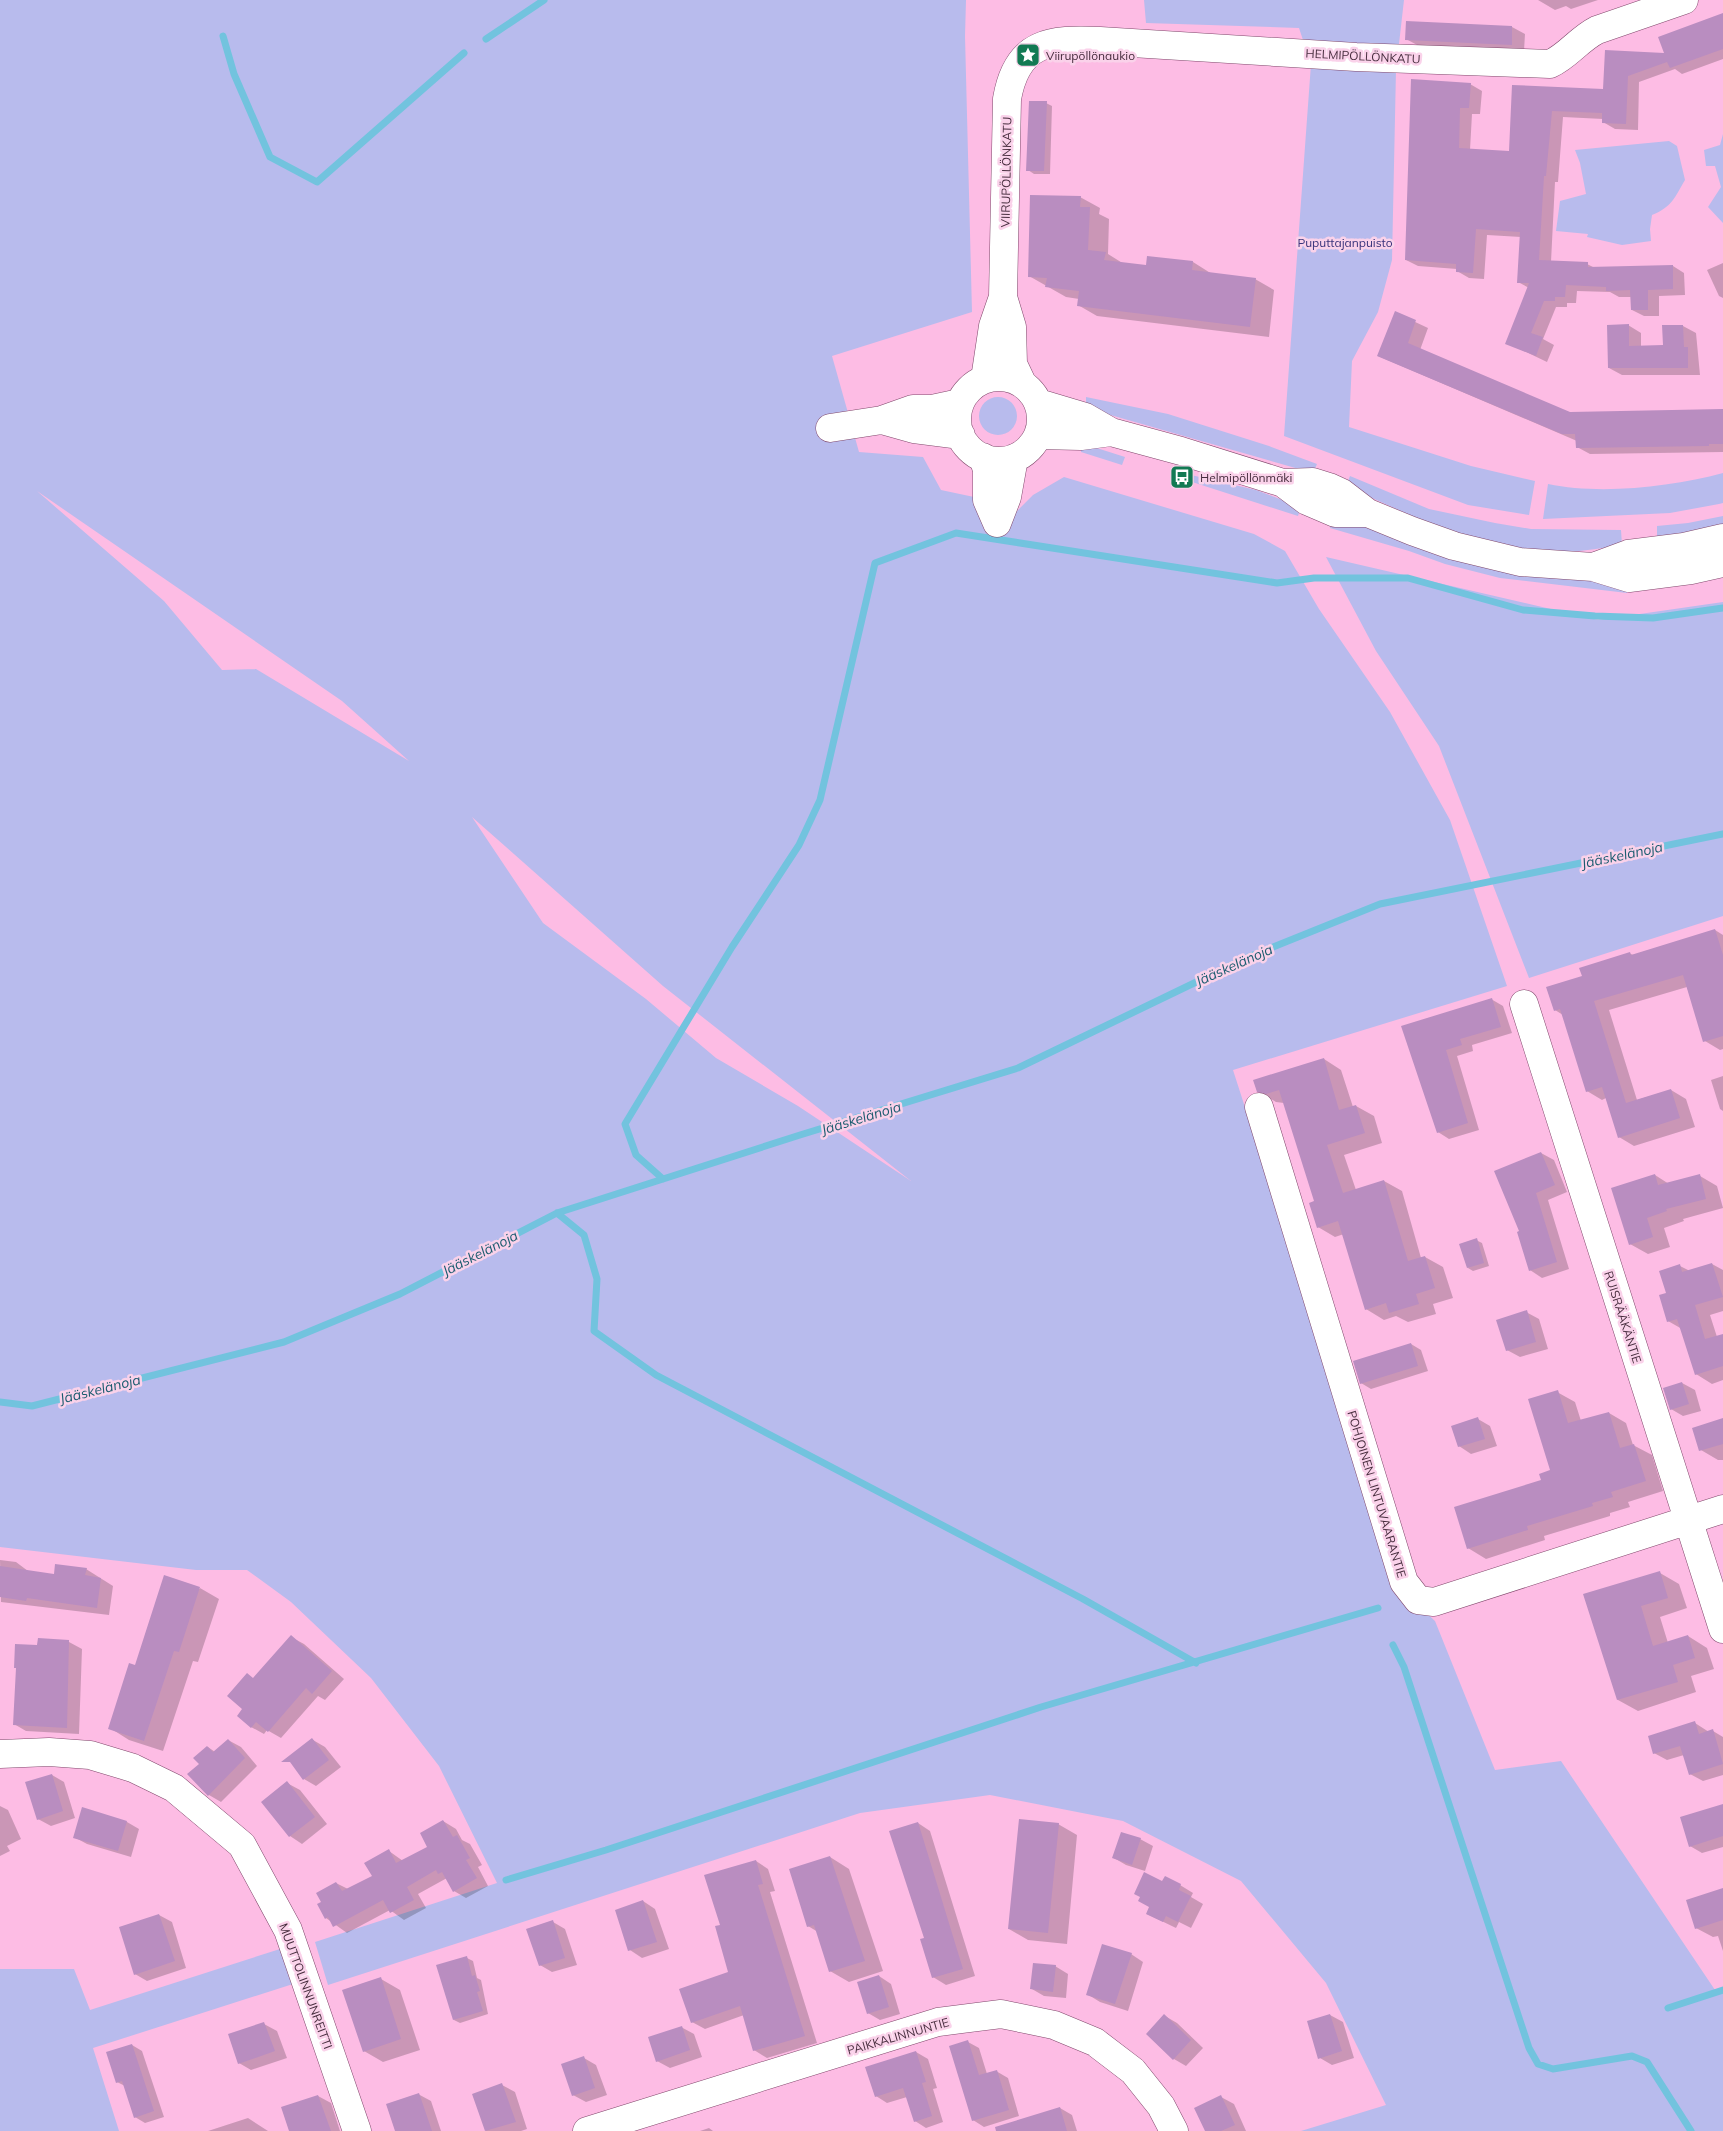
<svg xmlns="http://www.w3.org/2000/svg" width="1723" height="2131" viewBox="0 0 1723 2131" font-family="Mulish,sans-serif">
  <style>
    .green { fill: #b8bbed; fill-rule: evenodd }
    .shadow { fill: #0003 }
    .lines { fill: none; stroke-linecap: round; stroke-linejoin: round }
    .stream { stroke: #72c3de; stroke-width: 7 }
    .building { fill: #b98dc0 }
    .minor-casing { stroke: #80486c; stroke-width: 29 }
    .minor { stroke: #fff; stroke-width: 28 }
    .labels { text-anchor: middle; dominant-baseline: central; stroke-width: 5; stroke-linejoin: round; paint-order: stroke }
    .poi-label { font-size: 12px; fill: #472d3e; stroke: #fad2ea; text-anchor: start }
    .street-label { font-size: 12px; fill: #472d3e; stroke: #fad2ea }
    .park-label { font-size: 12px; fill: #38337b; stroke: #fad2ea }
    .water-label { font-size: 14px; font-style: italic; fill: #195b6e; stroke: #fad2ea }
  </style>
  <rect width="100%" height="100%" fill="#fdbce4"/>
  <path class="green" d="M0,0h966l-1,36 7,276 -140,44 27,96 64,5 18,33 33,7 12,17 31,-3 16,-16 31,-18 190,57 31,17 34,58 71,103 60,108 57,166 -274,84 74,230 84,280 44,41 60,149 66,-9 154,229 8,-3v144h-422l85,-26 -60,-122 -85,-102 -118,-60 -133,-26 -130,18 -532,172 -13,-43 182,-59 -58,-117 -68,-88 -80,-76 -44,-32h-51l-196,-23zM37,491l305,210 67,60 -153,-92 -34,1 -58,-69zM472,817l191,169 248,195 -113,-75 -82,-48 -70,-59 -103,-76z
    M1144,0h260l-8,70 -4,190 -14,52 -26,49 -3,66 122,39 64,15 -6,34 -61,-10 -184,-69 27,-372 -12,-36 -153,-5z
    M1723,134v89l-15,-16 13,-20 -6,-21h-9l-2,-16 16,-5z
    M1669,141l8,5 8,34c-10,17 -13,27 -33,35l-2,14 1,12 -29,4 -35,-8 1,-3 -32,-3 4,-30 26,-7 -6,-31 -5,-13z
    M1086,397l82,17 101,32 48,18 -4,9 -227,-65z
    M979 416a19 19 0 1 1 38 0a19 19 0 1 1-38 0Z
    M1081,443l44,14 -3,8 -41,-13z
    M1723,473v30l-4,1 -49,9 -127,6 5,-35c52,11 123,3 175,-11z
    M1191,475l65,15 45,17 -3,9 -109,-35z
    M1350,476l79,33 66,14 36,6 90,1 1,15c-18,3 -38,6 -57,7 -78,1 -150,-34 -219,-66z
    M1723,516v14l-66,12v-16l31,-3z
    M1333,518l70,20 223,45 1,10 -127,-15 -55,-14 -36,-13 -79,-23z
    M1326,557l272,63 125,-18v314l-194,62 -90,-232 -63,-95z
    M280,1949l13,35 -200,64 26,83h-119v-162h74l16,41z"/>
  <path class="shadow" d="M1538,0h60l-27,9 -5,-3 -11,4z
    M1723,14v45l-41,15 -7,-5 -36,13 -1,48 -23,-1 -12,-7v-3l-40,-2 -5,65h-3l-4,80 36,2 8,4 78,-2 11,7 1,22 -26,1v20h-15l-12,-6v-13h-13l-9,-5 -33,-1 -1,12h-9v4h-11l-13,32 11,6 -7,17 -40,-19 22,-55 -11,-6 3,-45 -34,-2 -3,44 -15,-1 -12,-7v-2l-39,-3 -12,-6 6,-180 58,4 12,7 -2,23h-8l-2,36 40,2 3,-66 91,5 2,-39 60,2z
    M1407,22l105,5 13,7 -1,17 -105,-5 -13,-7z
    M1046,103l6,3 -2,68h-16l-6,-4z
    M1080,197l20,11 -1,6 10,5 -1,35 16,10 23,2 46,-4 19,12 43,5 19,11 -5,47 -172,-21 -19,-11 1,-6 -13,-2 -37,-21z
    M1723,263v35l-4,-2 -12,-26z
    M1396,313l32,15 -8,22 150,63 153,-3v42l-133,2 -13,-7v-6l-199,-85z
    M1628,325l13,8v14l23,-1 -1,-19 20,-1 13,7 4,42h-78l-13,-7z
    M1715,930l8,5v114l-3,1 -15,-9 -18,-54 -78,23 28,90 34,-10 15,9 9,28 -61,19 -15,-9 -13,-39 -4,2 -15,-9 -24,-76 -8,-5 28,-33 46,-24 4,2z
    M1491,999l12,7 9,27 -40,12 1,6 -16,5 22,74 -30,9 -11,-7 -35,-105z
    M1324,1059l17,11 12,37 3,-1 18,10 8,27 -38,12 12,35 28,-9 18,10 19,67 4,-1 18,10 10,31 -20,6 3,10 -28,8 -12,-6 -12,4 -18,-11 -22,-75 -9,3 -17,-10 -2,-25 -32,-99 -8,-1 -18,-11z
    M1723,1076v35l-3,-2 -9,-29z
    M1541,1153l13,7 13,32 -19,8 21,69 -27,9 -12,-8 -9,-38z
    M1655,1175l14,9 31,-8 17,10 6,22 -40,11 1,2 -20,7 6,19 -22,7 -18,-10z
    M1476,1240l6,3 7,23 -16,5 -5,-3z
    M1712,1264l11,6v41l-13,4 7,22 6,-2v45l-11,4 -16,-10 -14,-45 -14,-8 -1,-27 13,-28 10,5z
    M1526,1312l13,7 9,30 -28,8 -13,-7z
    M1411,1344l10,6 7,21 -57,18 -10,-6z
    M1682,1383l13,7 6,21 -18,5 -12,-7z
    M1557,1392l18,10 6,19 28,-8 17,10 7,22 19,10 11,36 -35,11 2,5 -20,6v3l-66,20 1,4 -59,19 -18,-11 84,-77z
    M1478,1419l12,7 7,20 -26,8 -12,-8z
    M1723,1420v40h-5l-17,-10z
    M0,1560l16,2 12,9 27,4 31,-6 27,17 -4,29 -108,-13z
    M1660,1573l19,11 8,24 -27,9 8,26 20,-7 19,12 7,21 -23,7 5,16 -58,19 -20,-11 -34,-105z
    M200,1588l19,11 -21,63 -5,-1 -30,90 -34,-11 -19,-12 26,-61z
    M291,1637l13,7 40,35 -19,21 -7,-4 -37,42 -14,-8 -3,4 -13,-7 -7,-18 10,-30z
    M39,1640l30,2 13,7 -3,85 -53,-3 -12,-7z
    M1695,1723l14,9 4,-1 10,6v38l-20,6 -13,-7 -6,-19 -17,5 -13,-7z
    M228,1740l13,7 16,19 -36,36 -12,-7 -20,-21 11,-9 8,-18 7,5z
    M313,1740l12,7 16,20 -25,19 -12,-7z
    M52,1775l12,7 11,36 -24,8 -13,-7z
    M287,1783l13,7 27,34 -25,20 -12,-8z
    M1723,1805v42l-21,6 -12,-7z
    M0,1806l8,4 13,29 -14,7 3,5 -10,5z
    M83,1809l44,13 12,7 -8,28 -44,-13 -13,-7z
    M443,1821l13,8 6,11 8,4 12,21 -4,2 10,19 -22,12 -12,-7 -7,-13 -29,16 8,14 -22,12 -14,-10 -43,23 -21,-15 -4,-16 14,-19 12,6 25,-12 16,-26 14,10 26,-14z
    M918,1823l12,8 45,145 -29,9 -13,-8 -7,-38z
    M1058,1824l19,11 -10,109 -39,-4 -19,-11z
    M1140,1839l13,7 -8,25 -19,-6 -12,-7z
    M830,1857l19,12 34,102 -34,11 -19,-11 -12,-39 -10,-6z
    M756,1861l12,8 7,22 -5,1 47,151 -50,15 -13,-8 -10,-35 -39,14 -13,-7 38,-49 -9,-47z
    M1163,1883l17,2 13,8 -2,4 12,7 -12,24 -12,-6 -3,6 -29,-14z
    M1723,1890v61l-5,-15 -5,1 -17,-9z
    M643,1901l12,8 14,40 -27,9 -12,-8z
    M159,1915l13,7 14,46 -39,13 -12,-7z
    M553,1922l12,7 12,36 -25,7 -12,-7z
    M1131,1954l12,8 -15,49 -28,-9 -13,-8z
    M467,1958l6,3 4,17 4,2 7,34 -28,9 -6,-3z
    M1055,1966l13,8 -2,24 -22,-2 -12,-7z
    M879,1976l12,8 9,30 -20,6 -12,-7z
    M381,1979l19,11 20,60 -37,12 -19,-11z
    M1330,2015l13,7 11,36 -22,7 -12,-7z
    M1165,2016l12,7 26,25 -17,18 -12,-7z
    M264,2024l13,7 10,27 -36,12 -12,-7z
    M681,2027l13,7 8,23 -32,11 -13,-7z
    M968,2042l11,6 8,26 9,-3 12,7 11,38 -35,11 -11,-7z
    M132,2045l10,6 22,66 -19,6 -10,-6 -10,-31 -8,-4z
    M916,2052l12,7 9,29 -4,1 10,33 -17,6 -11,-7 -8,-24 -20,6 -11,-7z
    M584,2058l12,7 11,30 -21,7 -13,-7z
    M502,2085l13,7 12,37 -6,2h-35l-13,-36z
    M418,2094l13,7 10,30h-45z
    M318,2096l13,7 9,28h-50z
    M1221,2097l13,7 12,27h-40z
    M1060,2108l12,7 5,16h-47z
    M248,2118l20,13h-60z
    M709,2128l4,3h-13z"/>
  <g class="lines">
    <path class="stream" d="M223,36l11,38 36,83 47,25 147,-129
      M486,39l58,-39
      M663,1179l-27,-24 -11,-31 107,-177 67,-102 21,-45 55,-237 81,-30 321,50 37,-5h94l115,32 72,6 58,2 70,-10
      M557,1213l27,22 13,44 -3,52 62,44 427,224 113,64
      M0,1402l32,4 252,-64 116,-48 157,-81 243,-78 218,-67 228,-110 134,-54 343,-70
      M1393,1645l11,22 125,381 9,16 15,5 79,-13 15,6 44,69
      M506,1880l100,-30 435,-143 337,-99
      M1668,2008l55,-18"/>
  </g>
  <path class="building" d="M1723,13v36l-53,19 -3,-6 -39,14 -2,48 -24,-1v-10l-50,-2 -6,65h-2l-5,84 49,2v5l85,-2v24l-25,1v20h-17l-1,-20 -24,1v-4l-40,-2 -1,12h-10v4h-11l-13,32 12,4 -7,19 -31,-12 24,-61h-12l3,-51 -44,-3 -3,44 -17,-1v-8l-51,-4 6,-181 60,4 -2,25h-9l-1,40 50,3 3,-66 91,4 2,-39 59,3 -6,-16z
    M1406,21l106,5v19l-107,-5z
    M1029,101h18l-3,70h-18z
    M1030,195l51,1 -1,11h10l-2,43 18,2 -2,8 42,5 1,-9 46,5 -1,9 64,8 -6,49 -173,-21 2,-15 -34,-4 2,-9 -19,-1z
    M1395,311l21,9 -8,23 162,69 153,-3v35h-14v2l-133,2 -1,-14h-13l-185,-78z
    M1629,324v22l34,-1 -1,-20h21l1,22h4v21h-80l-1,-43z
    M1715,929l8,26v81l-20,6 -20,-67 -89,26 32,102 45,-14 9,29 -62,20 -16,-51 -16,5 -26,-83 -6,2 -8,-24 36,-11 -3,-8 51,-16 1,3z
    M1492,998l9,29 -41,12 2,6 -16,5 22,73 -31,10 -36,-107z
    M1324,1058l15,52 17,-5 9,28 -38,12 16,48 41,-13 24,81 17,-5 10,32 -19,6 3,10 -30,9 -3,-10 -21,7 -27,-89 -21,7 -8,-25 5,-2 -35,-111 -13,4 -9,-2 -4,-12z
    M1541,1152l14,33 -19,8 21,69 -28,9 -12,-39 2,-1 -25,-60z
    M1655,1174l3,11 42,-11 6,25 -40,10 1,2 -20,7 6,19 -24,8 -18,-57z
    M1477,1238l7,25 -17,5 -8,-24z
    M1712,1263l11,34 -28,8 10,34 18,-5v32l-28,9 -18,-56 -10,3 -8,-27 7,-2 -7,-22 21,-7 2,8z
    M1527,1310l9,32 -30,9 -10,-31z
    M1411,1343l7,23 -58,18 -7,-23z
    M1682,1382l7,22 -19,6 -7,-22z
    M1558,1390l10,33 41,-11 11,36 14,-4 12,37 -35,11 2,5 -21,6 1,3 -66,20 1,4 -61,19 -13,-42 87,-27 -2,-6 11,-4 -22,-71z
    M1478,1417l7,22 -27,8 -7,-21z
    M1723,1418v26l-24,7 -7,-23z
    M55,1564l32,4 -2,7 16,3 -4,30 -70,-10 -1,3 -26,-4v-31l54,8z
    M1660,1571l8,27 -27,8 12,40 35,-11 7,23 -22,7 5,17 -61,18 -34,-106z
    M164,1575l36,12 -21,65 -5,-1 -30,90 -36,-12 21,-66 6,2z
    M291,1635l41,36 -20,23 -6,-6 -38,44 -12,-10 -5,6 -14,-12 5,-7 -15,-13 20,-23 6,5z
    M38,1638l31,2 -2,88 -54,-3 3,-57h-2l1,-24 22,1z
    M1695,1721l4,13 14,-5 10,35 -34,11 -9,-29 -27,8 -5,-18z
    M312,1738l17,22 -26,20 -13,-18h-9z
    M228,1739l17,19 -37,38 -21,-22 12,-10 -6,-6 14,-12 6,6z
    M52,1774l11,37 -26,9 -12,-38z
    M287,1781l28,36 -26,20 -28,-35z
    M1723,1804v32l-34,11 -9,-30z
    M82,1807l45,14 -9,30 -45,-13z
    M1019,1819l40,4 -11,110 -40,-4z
    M443,1820l10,17 4,-2 13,23 -4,2 11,18 -24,14 -11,-20 -4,2 -2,-4 -29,17 7,13 -24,13 -7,-13 -50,27 -5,-10 -3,2 -8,-15 4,-2 -5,-9 20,-11 6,9 30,-15 -8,-13 25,-14 7,14 31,-16 -7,-14z
    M918,1822l45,147 -31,9 -12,-39 4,-1 -35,-107z
    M1121,1832l20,6 -9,27 -20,-7z
    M830,1856l35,105 -36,11 -15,-47 -7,2 -18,-58z
    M756,1860l7,24 -5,1 47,151 -52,15 -13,-45 -49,17 -12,-34 49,-17 -13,-46 5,-1 -16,-50z
    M1144,1872l18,9 3,-5 16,8 -2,6 12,6 -13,26 -12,-6 -3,6 -17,-8 3,-7 -11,-6 2,-4 -6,-3z
    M1723,1888v32l-28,9 -9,-29z
    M643,1900l14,42 -29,9 -13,-41z
    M159,1914l16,47 -41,14 -15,-48z
    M553,1920l12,38 -26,8 -13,-37z
    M1102,1944l30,9 -17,51 -29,-9z
    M467,1956l5,20 3,-1 5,16 -3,1 6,19 -30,9 -17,-55z
    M1033,1963l23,2 -3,27 -23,-3z
    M879,1975l10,32 -22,7 -10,-32z
    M381,1977l20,62 -38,13 -21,-62z
    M1164,2014l27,26 -18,20 -27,-26z
    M1330,2014l12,37 -24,8 -11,-38z
    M264,2022l11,29 -37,13 -10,-30z
    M682,2026l8,24 -34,12 -8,-25z
    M968,2040l11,35 18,-5 12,40 -37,11 -23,-75z
    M132,2044l22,67 -20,7 -12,-37 -6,2 -10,-31z
    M916,2051l10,31 -4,1 10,33 -18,6 -11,-34 -28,9 -10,-30z
    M584,2056l11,32 -23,8 -11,-32z
    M502,2083l14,39 -31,9 -13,-37z
    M419,2093l13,38h-37l-9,-27z
    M318,2095l13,36h-42l-8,-24z
    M1221,2095l14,30 -14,6h-16l-11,-23z
    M1060,2107l7,24h-71l-1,-4z"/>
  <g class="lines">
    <g class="minor-casing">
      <path id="minor" d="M1003,297l9,30 1,37 9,19
        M957 419a42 42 0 1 1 84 0a42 42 0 1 1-84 0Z
        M985,379l8,-53 10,-29 4,-198c10,-58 43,-60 93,-58l256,16 194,7c18,-8 29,-25 47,-34l87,-30
        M1038,403l47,14 26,15 70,19 102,32 24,18 28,12h33
        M882,420l32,9 47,6
        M830,428l52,-8 31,-11h19l28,-6
        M1038,435l43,1 30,-4
        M983,457l4,13v30l10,23
        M1283,483l30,-1 16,5 13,6 26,20 44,18 42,15 66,16 73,5 36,11 62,-8 32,-7
        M997,523l10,-26 7,-39
        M1593,567l35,-13 56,-7 39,-9
        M1524,1004l199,625
        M1259,1107l145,475 14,18 16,2 289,-93
        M0,1754l49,-2 41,3 43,13 41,20 68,57 46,85 69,201
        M587,2131l351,-109 63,-8 53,11 41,17 38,29 28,35 13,25"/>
    </g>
    <use href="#minor" class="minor"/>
  </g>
  <defs>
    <g id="sight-square" transform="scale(1.25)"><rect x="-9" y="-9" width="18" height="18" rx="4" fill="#127a53" stroke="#fad2ea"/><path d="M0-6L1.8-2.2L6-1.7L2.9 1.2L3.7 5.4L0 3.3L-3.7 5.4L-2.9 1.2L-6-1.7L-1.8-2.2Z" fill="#fff"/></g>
    <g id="bus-square" transform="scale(1.25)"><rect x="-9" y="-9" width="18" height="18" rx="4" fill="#127a53" stroke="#fad2ea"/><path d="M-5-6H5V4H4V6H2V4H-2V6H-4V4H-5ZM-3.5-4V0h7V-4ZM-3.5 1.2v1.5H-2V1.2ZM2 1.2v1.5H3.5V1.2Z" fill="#fff"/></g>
  </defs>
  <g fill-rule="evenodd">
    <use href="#sight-square" x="1028" y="55"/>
    <use href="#bus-square" x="1182" y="477"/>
  </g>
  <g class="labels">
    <g class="poi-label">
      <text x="1046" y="55">Viirupöllönaukio</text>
      <text x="1200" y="477">Helmipöllönmäki</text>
    </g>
    <g class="street-label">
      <text transform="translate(1363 56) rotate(3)">HELMIPÖLLÖNKATU</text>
      <text transform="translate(1006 172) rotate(-89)">VIIRUPÖLLÖNKATU</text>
      <text transform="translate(1623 1317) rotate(72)">RUISRÄÄKÄNTIE</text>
      <text transform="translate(1377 1494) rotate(73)">POHJOINEN LINTUVAARANTIE</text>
      <text transform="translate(306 1986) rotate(70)">MUUTTOLINNUNREITTI</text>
      <text transform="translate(898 2036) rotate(-16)">PAIKKALINNUNTIE</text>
    </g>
    <g class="park-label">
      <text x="1345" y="242">Puputtajanpuisto</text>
    </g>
    <g class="water-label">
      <text transform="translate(1622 855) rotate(-12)">Jääskelänoja</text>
      <text transform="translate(1234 965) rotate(-24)">Jääskelänoja</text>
      <text transform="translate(861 1118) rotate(-17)">Jääskelänoja</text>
      <text transform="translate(480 1253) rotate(-27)">Jääskelänoja</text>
      <text transform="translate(100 1389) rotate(-14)">Jääskelänoja</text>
    </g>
  </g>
</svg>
